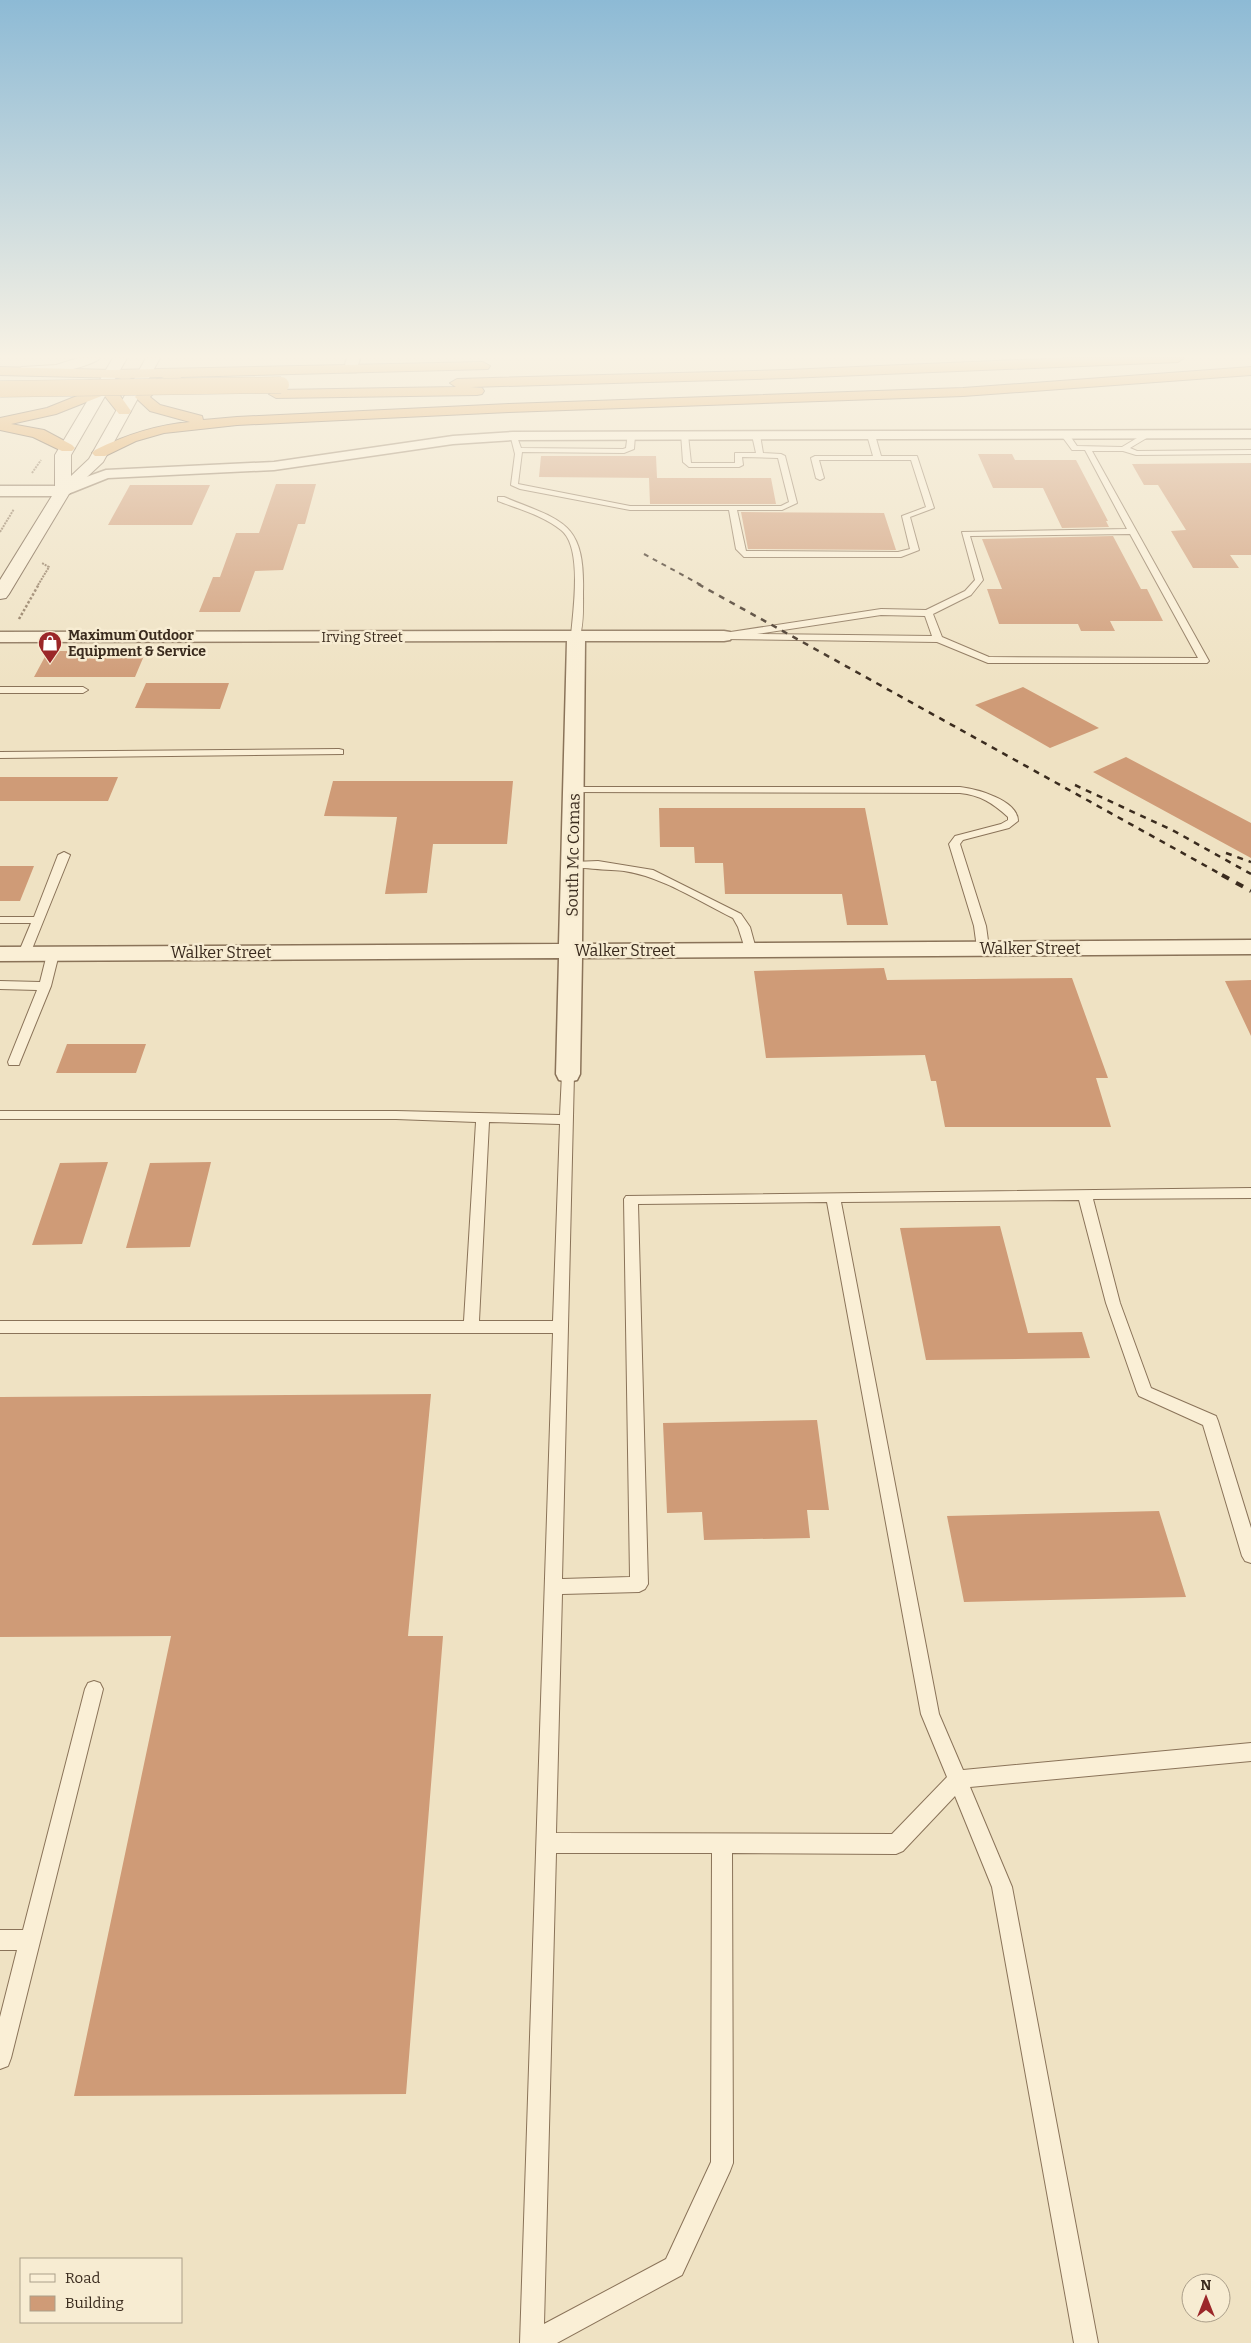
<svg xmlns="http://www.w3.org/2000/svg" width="1251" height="2343" viewBox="0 0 1251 2343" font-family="Bitter,serif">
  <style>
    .building { fill: #cf9b77 }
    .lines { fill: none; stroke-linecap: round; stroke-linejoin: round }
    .service-casing { stroke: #8a7359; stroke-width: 2 }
    .minor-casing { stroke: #8a7359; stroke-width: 3 }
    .secondary-casing { stroke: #6c543c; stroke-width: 2 }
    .motorway-casing { stroke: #58412d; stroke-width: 2 }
    .path-far1 { stroke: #8a7359; stroke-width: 2; stroke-dasharray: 2 1; stroke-linecap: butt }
    .path { stroke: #8a7359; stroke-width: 2.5; stroke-dasharray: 2.5 2; stroke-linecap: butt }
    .service { fill: #faefd6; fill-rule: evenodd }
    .minor { fill: #faefd6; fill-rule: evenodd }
    .secondary { fill: #faefd6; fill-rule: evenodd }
    .motorway { fill: #e1a051; fill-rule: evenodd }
    .rail-far2 { stroke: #3a2b1e; stroke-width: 2; stroke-dasharray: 5 5; stroke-linecap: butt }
    .rail-far1 { stroke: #3a2b1e; stroke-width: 2.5; stroke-dasharray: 6 6; stroke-linecap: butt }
    .rail { stroke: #3a2b1e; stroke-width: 4; stroke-dasharray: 8 8; stroke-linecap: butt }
    .motorway-bridge-casing { stroke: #58412d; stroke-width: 17; stroke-linecap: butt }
    .motorway-bridge { stroke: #e1a051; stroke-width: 16 }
    .labels { text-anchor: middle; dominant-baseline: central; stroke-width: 5; stroke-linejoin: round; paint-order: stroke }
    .far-poi-label { font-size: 14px; font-weight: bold; fill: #3a2b1e; stroke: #f7ecd2; text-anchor: start }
    .far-street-label { font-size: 14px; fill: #3a2b1e; stroke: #f7ecd2 }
    .street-label { font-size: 16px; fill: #3a2b1e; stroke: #f7ecd2 }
  </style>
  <rect width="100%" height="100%" fill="#efe2c3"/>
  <path class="building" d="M978,454h34l3,6h61l32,61h-2l3,6 -47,1 -19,-40h-50z
    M541,456h115l1,22 -118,-1z
    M1251,463v92h-21l9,13h-46l-22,-37 15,-1 -28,-45h-14l-12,-21z
    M649,478h122l5,26h-126z
    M276,484h40l-11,40h-7l-15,46 -28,1 -15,41h-41l14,-35h7l16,-44h23z
    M130,485h80l-18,40h-84z
    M741,512l143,1 12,37 -148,-1z
    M1113,536l28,53h6l16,32h-53l5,10h-34l-3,-7h-79l-12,-35h15l-20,-50z
    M48,651h98l-11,26h-101z
    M146,683h83l-9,26 -85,-1z
    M1023,687l76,41 -49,20 -75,-43z
    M1126,757l125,66v35l-158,-86z
    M0,777h118l-10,24h-108z
    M333,781h180l-6,63h-74l-6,49 -42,1 12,-77 -73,-1z
    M659,808h206l23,117h-41l-5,-31h-117l-2,-31h-28l-1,-16h-34z
    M0,866h34l-14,35h-20z
    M884,968l3,12 185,-2 36,100h-12l15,49h-166l-9,-46h-5l-6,-26 -159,3 -12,-87z
    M1251,980v56l-26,-55z
    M67,1044h79l-10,29h-80z
    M108,1162l-26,82 -50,1 28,-82z
    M211,1162l-21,85 -64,1 24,-85z
    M1000,1226l28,107 54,-1 8,26 -164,2 -26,-132z
    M431,1394l-23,242h35l-37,458 -332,2 97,-460 -171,1v-240z
    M817,1420l12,90h-22l3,28 -106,2 -2,-28 -35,1 -4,-90z
    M1159,1511l27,86 -222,5 -17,-86z"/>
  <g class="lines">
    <g class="service-casing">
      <path id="service" d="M1147,432h3v4l-20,12 7,3 114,-1v4l-115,1 -13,-4h-31l117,210 -2,2h-219l-51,-21 -213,-3 -5,-3 5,-3 157,-24 45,1 39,-19 10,-11 -13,-48 165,-3 -42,-79h-13l-11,-15 7,-2 9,13 45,1zM1130,534l68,124 -209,-1 -47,-20 -9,-23 38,-19 12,-15 -13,-44zM881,615l44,1 7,20 -175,-2z
        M628,433l7,2 -1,14 -10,4 -102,-1 -4,32 112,22h151l8,-4 -11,-44 -36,-1 1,8 -4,2h-50l-6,-5 -2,-29 7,2 3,28h44v-10h21l-4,-18 4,-2 4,2 3,18 18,1 4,2 12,47 -15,7h-45l9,41 152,1 12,-3 -8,-33 24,-9 -15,-47h-92l5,18 -4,2 -4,-2 -5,-20 4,-2h58l-6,-21 4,-2 4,2 6,21h36l17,52 -24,9 9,33 -18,7h-157l-8,-8 -7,-39h-99l-110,-21 -9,-4 4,-31 -5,-20h6l5,14 102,1 3,-1z
        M498,497h6c58,24 81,24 79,95 0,14 1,34 -4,46l-8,-2c2,-25 12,-89 -10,-106 -17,-14 -42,-21 -63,-29z
        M0,687h83l5,3 -5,3h-83z
        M339,749l4,1v4l-343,4v-6z
        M574,787h386c17,2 58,13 58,34l-9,7 -46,12 -3,4 26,82 3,22 -6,4 -6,-4 -3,-22 -25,-82 6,-8 46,-12 7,-4v-3c-15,-14 -28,-22 -48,-24l-390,-1 -1,-2z
        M64,852l6,3 -40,99 -6,4 -4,-1 -2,-3 13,-31h-31v-6h34l24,-62z
        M598,861l55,9 88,44 9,13 6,22 -2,3h-8l-8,-25 -5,-9c-35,-17 -70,-41 -109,-47 -10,-1 -54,-3 -57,-6l6,-3z
        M53,950l6,4 -8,32 -31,76 -1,3h-10l-1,-3 29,-72 -37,-1v-8l40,1 7,-28z
        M568,1070l6,4 -12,505 68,-2 -6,-378 2,-3 625,-8v10l-158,1 27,104 31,85 65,28 2,5 33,107v35l-6,-2 -3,-5 -39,-131 -64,-29 -2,-4 -31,-89 -27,-103 -238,2 98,512 24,56 288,-27v18l-281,26 42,100 86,456h-24l-82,-456 -37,-91 -52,55 -7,3 -164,-1 1,310 -3,8 -48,104 -125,68h-37l33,-1010h-553v-12h464l12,-199 -80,-3h-396v-8h396l164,4 2,-41zM489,1122l71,2 -7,197h-74zM827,1202l94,512 26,63 -55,57 -336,-1 6,-239 77,-2 6,-3 3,-5 -10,-380zM556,1853h156l-1,309 -45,97 -122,65z
        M94,1681l6,2 3,6 -92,369 -3,8 -8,3v-52l17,-67h-17v-20h23l62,-241 3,-6z"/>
    </g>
    <g class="minor-casing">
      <path id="minor" d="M347,358h13l-4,14h-10l-2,-3z
        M1251,430v8l-738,2 -60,4 -179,26 -166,8 -45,18h-63v-10h61l45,-16 168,-8 179,-26 60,-4z
        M575,631h149l6,1 3,4 -3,4 -6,1h-139l-3,303 669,-4v14l-669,4 -2,116 -3,6 -9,2 -9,-2 -3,-6 3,-116 -559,3v-14l559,-3 8,-303 -567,1v-10z"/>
    </g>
    <g class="secondary-casing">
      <path id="secondary" d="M78,358h22c-9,10 -76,24 -85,13l7,-4 34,-2z
        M113,358h14l-56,97v21l18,-17 57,-101h14l-57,104 -34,32 -60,100 -3,4 -6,1v-19l55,-89v-36z"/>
    </g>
    <g class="motorway-casing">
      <path id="motorway" d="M1066,358h118l-6,4 -391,16 -317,9 12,1 2,3 -2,3 -5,1 -201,3 -7,-4 7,-4 180,-3 -6,-4 7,-4 330,-9z
        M483,362l7,4 -2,3 -307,8 -1,4 -23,8 -7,8 10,8 42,11 1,4 34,-3 272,-13 454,-16 288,-21v8l-288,21 -454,16 -272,13 -73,8 -28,8 -31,15h-10l-3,-3 3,-3c31,-15 60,-25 95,-28l-40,-11 -15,-14 12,-14 17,-6 -34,1 3,3 -17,9 15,21 -2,3h-10l-15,-19 -48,19 -45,10 33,6 28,15 3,3 -3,3h-10l-29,-14 -33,-7v-12l47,-10 45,-18 -8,-6 2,-3 5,-1 13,5 17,-7 -121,-3v-8l112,3z"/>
    </g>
    <path class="path-far1" d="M32,473l9,-13
      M0,532l14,-23
      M38,585l11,-18 -7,-4"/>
    <path class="path" d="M19,619l20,-35"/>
    <use href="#service" class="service"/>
    <use href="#minor" class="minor"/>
    <use href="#secondary" class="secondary"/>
    <use href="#motorway" class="motorway"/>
    <path class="rail-far2" d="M644,554l57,31"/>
    <path class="rail-far1" d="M698,584l526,292
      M1075,785l99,46 77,43
      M1226,853l25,9"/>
    <path class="rail" d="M1222,875l29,16"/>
    <g class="motorway-bridge-casing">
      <path id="motorway-bridge" d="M0,389l281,-4"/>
    </g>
    <use href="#motorway-bridge" class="motorway-bridge"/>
  </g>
  <linearGradient id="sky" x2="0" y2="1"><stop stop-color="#8dbad5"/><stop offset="0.52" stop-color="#f8f2e4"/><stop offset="1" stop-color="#f8f2e4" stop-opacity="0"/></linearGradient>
  <rect width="1251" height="686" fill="url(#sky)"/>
  <defs>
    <g id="shop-pin" transform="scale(1.25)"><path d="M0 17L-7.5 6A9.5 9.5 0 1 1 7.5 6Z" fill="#9b2729" stroke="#f7ecd2"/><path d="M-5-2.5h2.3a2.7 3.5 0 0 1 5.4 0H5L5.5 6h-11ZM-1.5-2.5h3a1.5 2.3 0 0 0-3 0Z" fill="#fff"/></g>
  </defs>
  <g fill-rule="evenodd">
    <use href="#shop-pin" x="50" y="643"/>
  </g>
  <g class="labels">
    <g class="far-poi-label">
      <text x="68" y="635">Maximum Outdoor<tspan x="68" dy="16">Equipment &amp; Service</tspan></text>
    </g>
    <g class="far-street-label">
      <text x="362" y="637">Irving Street</text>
    </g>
    <g class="street-label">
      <text transform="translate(573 855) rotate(-89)">South Mc Comas</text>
      <text x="1030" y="948">Walker Street</text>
      <text x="625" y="950">Walker Street</text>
      <text x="221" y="952">Walker Street</text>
    </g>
  </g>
  <rect x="20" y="2258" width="162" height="65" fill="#f7ecd2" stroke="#ab9f8a"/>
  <rect x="30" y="2274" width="25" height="8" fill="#faefd6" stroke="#ab9f8a"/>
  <text x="65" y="2283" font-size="15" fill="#3a2b1e">Road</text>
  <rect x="30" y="2296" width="25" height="15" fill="#cf9b77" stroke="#ab9f8a"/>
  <text x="65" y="2308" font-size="15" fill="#3a2b1e">Building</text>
  <g transform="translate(1206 2298)"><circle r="24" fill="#f7ecd2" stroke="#ab9f8a"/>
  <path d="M0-4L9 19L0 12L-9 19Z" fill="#9b2729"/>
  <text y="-8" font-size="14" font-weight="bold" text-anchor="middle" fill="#3a2b1e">N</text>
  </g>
</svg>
